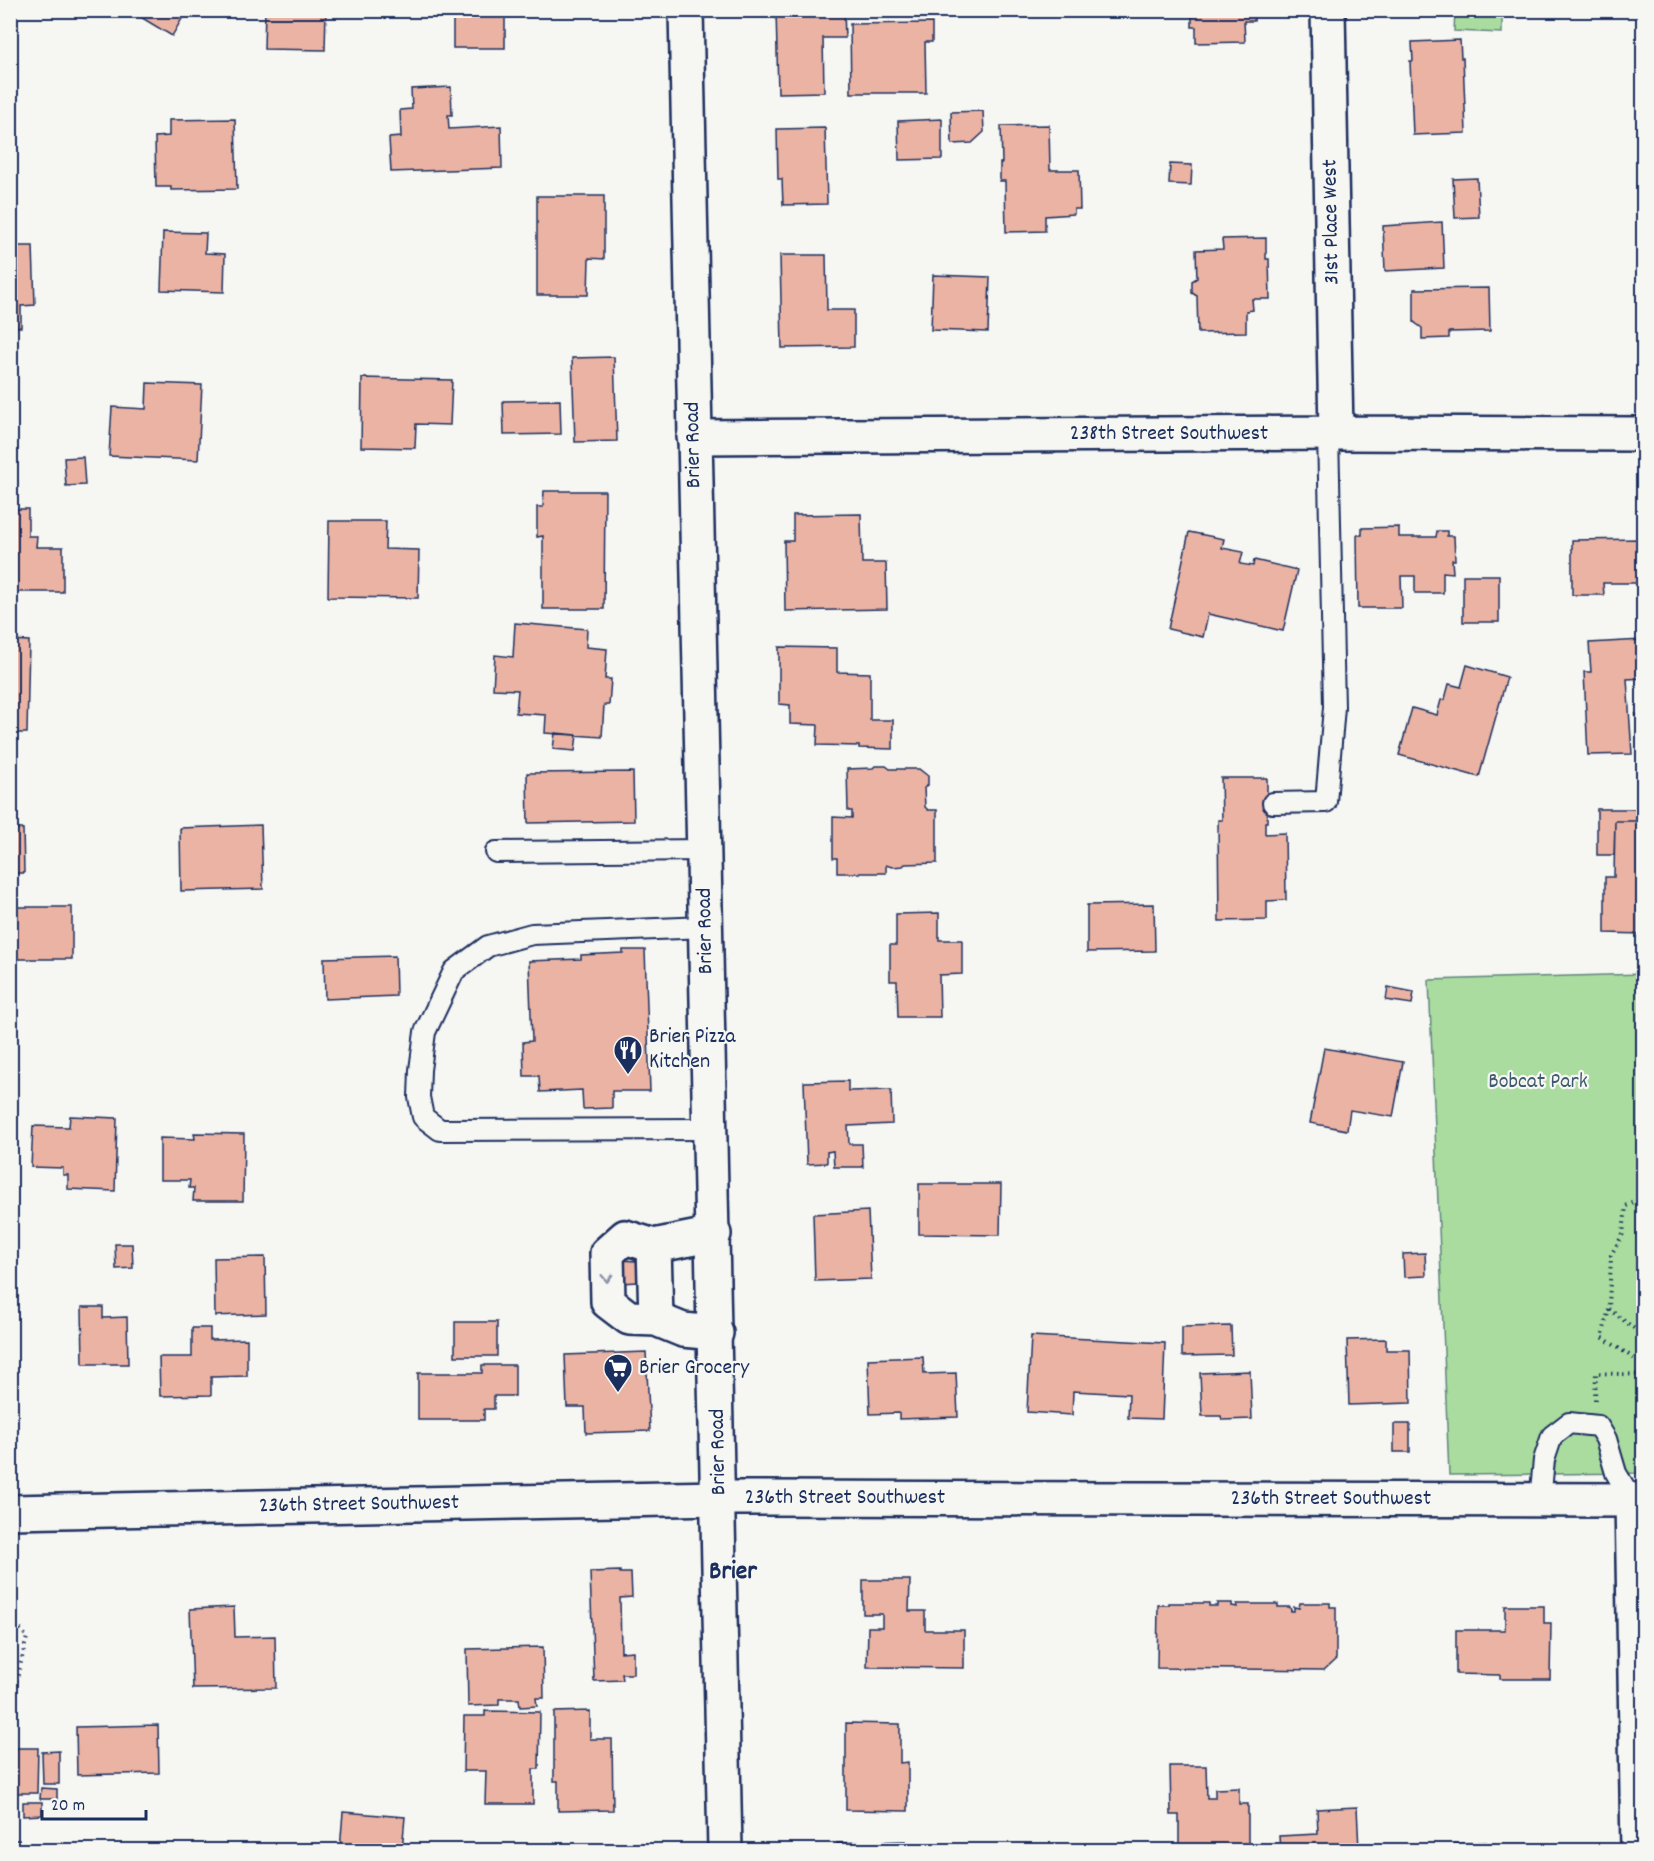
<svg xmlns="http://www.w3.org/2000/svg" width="1654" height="1861" viewBox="0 0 1654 1861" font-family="Dekko,sans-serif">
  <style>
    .green { fill: #a9dc9e; stroke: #62867e; stroke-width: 1.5 }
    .building { fill: #ebb3a3; stroke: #1b2f5e; stroke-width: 1.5 }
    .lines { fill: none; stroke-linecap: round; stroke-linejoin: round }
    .service-casing { stroke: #1b2f5e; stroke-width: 24 }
    .minor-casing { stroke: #1b2f5e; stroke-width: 38 }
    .tertiary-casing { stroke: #1b2f5e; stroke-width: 38 }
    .secondary-casing { stroke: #1b2f5e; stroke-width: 38 }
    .path { stroke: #1b2f5e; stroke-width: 4; stroke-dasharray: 1.5 4.5; stroke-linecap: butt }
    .service { stroke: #f6f6f2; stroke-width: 20 }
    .minor { stroke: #f6f6f2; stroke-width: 33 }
    .tertiary { stroke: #f6f6f2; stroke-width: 33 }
    .secondary { stroke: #f6f6f2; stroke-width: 33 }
    .oneway { stroke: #8892a8 }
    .labels { text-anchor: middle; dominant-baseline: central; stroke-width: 4.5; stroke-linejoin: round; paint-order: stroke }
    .street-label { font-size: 22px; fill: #1b2f5e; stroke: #f6f6f2 }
    .poi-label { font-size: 22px; fill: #1b2f5e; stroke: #f6f6f2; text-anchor: start }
    .park-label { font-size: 22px; fill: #3e5a6e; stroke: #f6f6f2 }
    .quarter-label { font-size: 26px; font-weight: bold; fill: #1b2f5e; stroke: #f6f6f2 }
  </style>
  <rect width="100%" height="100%" fill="#f6f6f2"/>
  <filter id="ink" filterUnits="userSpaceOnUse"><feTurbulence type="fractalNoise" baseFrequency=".0167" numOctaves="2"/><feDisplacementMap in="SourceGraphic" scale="12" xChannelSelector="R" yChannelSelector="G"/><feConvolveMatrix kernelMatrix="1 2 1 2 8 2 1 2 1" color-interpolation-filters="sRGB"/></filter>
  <g filter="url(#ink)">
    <path class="green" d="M1455,11h47v22l-48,-2z
      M1643,974v499l-194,2 -20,-495z"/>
    <path class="building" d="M129,10h58l-15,26z
      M265,10h61l-1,40 -61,-1z
      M453,10h115l-63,1v37h-52z
      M776,10h68l1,28h-22l1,54 -46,1z
      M1189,10h71v1h-6v10h-10l1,21 -49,1v-16h-4v-13z
      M932,23v19h-7l1,51h-75l-1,-69z
      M1460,40l1,18h2l3,75 -53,2 -3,-74h3l-1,-19z
      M451,87l1,28h-4l1,14 52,-3 1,42 -111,4 -2,-34 12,-1 -1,-27 12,-1 -1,-20z
      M983,111l1,21 -12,11 -20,1 -1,-32z
      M235,119l2,70 -66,1v-3h-15l-1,-50 14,-1v-16z
      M942,119v40l-43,1 -1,-39z
      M10,124h4v21h-4z
      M1049,125l1,45h29l1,39h-6v5l-29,2v15l-39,1 -1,-51h-5v-18h2l-1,-37z
      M825,128l2,76 -44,1 -1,-26h-4l-1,-50z
      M1170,164l22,1 -1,20 -22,-1z
      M1477,178l2,39 -24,1 -2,-39z
      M537,196h67v63l-15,-1 -1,37h-51z
      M10,219h6l1,27h16l2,59 -14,1v21h-11z
      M1442,222l2,46 -59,3 -2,-45z
      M163,232l43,1 -1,20 20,1 -1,38 -63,-2z
      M1266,238v21h3l1,40h-18l1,11 -7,1v21l-48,1 -1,-37 -5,-3v-12l5,-3 -1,-28 27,-1 -1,-10z
      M780,255h46l1,55h27v37l-72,1z
      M933,275l57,2 -2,55 -57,-2z
      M1489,288l1,43 -41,1v6l-27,1v-11l-8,-6v-33z
      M614,357l3,84 -42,1 -3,-84z
      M362,378l90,2 -2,45 -34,-1 -1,24 -54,-1z
      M147,383l55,2 -4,75 -89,-4 3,-49 34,2z
      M560,400l1,34 -57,1 -1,-34z
      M83,457l2,28 -19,1 -2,-28z
      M544,491h61l-1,118h-61v-73l-6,1v-30h6z
      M10,509h18v27h9l-1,11h27v45h-53z
      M861,514l1,49h24l1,46 -102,2 -1,-70h9v-26z
      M329,521h57l-1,28 34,1 -1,48 -90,-1z
      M1399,527v10h37l1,-6h10v5h7l1,24h-3l1,13 -10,-1v21h-28v-17h-14l1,32h-44l-1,-73h5v-7z
      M1189,532l35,7 -2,9 21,4 -3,12 13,2 1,-6 43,10 -14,61 -75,-17 -5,23 -35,-8z
      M1644,539v44h-41l1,12h-32v-55z
      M1463,575h36v47h-36z
      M515,623l72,6 -1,18 21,2 -2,30h6l-2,26h-5l-2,32 -57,-4 1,-18 -30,-2 2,-23 -25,-1 2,-34 18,2z
      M10,640l19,1 -2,92h-17z
      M1642,640l2,38 -17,1 5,75 -44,1 -4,-83h7l-2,-29z
      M779,647l58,1v24l33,1v47h23v29l-34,-1v-2l-42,-1 1,-20 -28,-1v-19l-11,-1z
      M1467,665l40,12 -28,100 -80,-22 13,-47 25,7 4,-15 4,-1 4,-15 12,3z
      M555,733l22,2 -2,16 -22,-2z
      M875,766h11l4,3h29l9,7v9l-4,3 1,19 3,3h9v53l-32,1 -2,2 -11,1 -6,-2v8h-49v-15h-4v-41l19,1v-7h-4l-1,-42 26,-1z
      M633,772l1,49 -106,2 -1,-50z
      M1221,778h46v44h-2v12l20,-1 1,67 -19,1v19l-48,1 -1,-101h4z
      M1597,809h47v12h-29l-1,34h-17z
      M1615,821h29v113l-39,-1v-56h9z
      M261,825l2,64 -82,2 -1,-63z
      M10,829h13l1,44h-14z
      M1154,904l1,47 -68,1v-47z
      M10,907h62v52h-62z
      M939,913v27h23v34l-23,1 1,42h-42l-1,-36h-7v-36h6v-31z
      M623,950h22l5,141h-38v17l-29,1 -1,-19 -42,2 -1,-16h-15l-1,-34 9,-1 -3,-80 52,-2v-4l42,-2z
      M395,956l1,40 -71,3 -1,-41z
      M1388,987l26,5 -2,12 -26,-4z
      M1324,1048l79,14 -10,55 -43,-7 -3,20 -37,-7z
      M848,1081v10l43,-1 1,34 -44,2 1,18h13l1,23h-29l-1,-16 -6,1v11l-20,1 -3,-82z
      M70,1116l47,2 -2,73 -47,-2v-14h-5v-7l-32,-1 2,-41 36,1z
      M194,1133l50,1 -1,67h-50l1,-13h-5l1,-8h-30v-42l35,1z
      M919,1184h82l-1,51 -81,-1z
      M868,1211l3,68 -56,2 -2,-67z
      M115,1244h17l1,24 -17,1z
      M1425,1253l1,23 -22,1 -1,-23z
      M265,1257l1,57 -51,2 -1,-58z
      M619,1260l18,1v21l-17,1z
      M82,1307h21v11l24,-1 1,47h-45z
      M455,1322h42v34h-42z
      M1231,1326l1,29 -50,1v-29z
      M192,1328h18v12l37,-1v37l-36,1v18l-51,1 -1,-39h33z
      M1031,1336l134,7 -3,76 -34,-1 1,-24 -56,-3 -1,24 -45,-3z
      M1386,1339v11h24l1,53 -62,2 -2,-65z
      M646,1352l4,79 -64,2 -1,-26h-18l-2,-52z
      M923,1357l1,17 32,-1 2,44 -59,2v-6l-29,1 -2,-55z
      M482,1365h33v31h-21v13h-10v11h-66v-47h64z
      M1250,1371l2,48 -30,1 -1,-4h-19l-2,-43z
      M1394,1424h16v28h-16z
      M620,1571v2h11l1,24 -12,1 1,54 12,-1v23h-11l1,6 -29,1 -4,-109z
      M863,1580h47l-1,31h16v19h39v38l-97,-1 1,-40h14v-13h-19z
      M1169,1603h40v3h8v-3h15v3l6,1 -1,-3h41v3h12l1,4h3v-4l5,1 1,-5h30v4h6v52l-12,11 -167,-2 1,-63h11z
      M1505,1606h39v17h7l-1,56h-50v-4l-44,-1v-44h49z
      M234,1607l1,30 40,-1 1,52 -83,1 -3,-80z
      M543,1647l1,51h-8l1,8 -17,1 -1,-8h-20v6l-31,1 -1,-57z
      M485,1711l55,1 -1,57h-6v35h-48l1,-33h-23l1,-55h21z
      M590,1711v28h22l1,71 -55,1v-30h-4v-69z
      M846,1723l54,1v39l8,-1v49l-62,-1z
      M158,1725l1,48 -82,2 -1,-48z
      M10,1748h28l-1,45h-27z
      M59,1751v33h-16l-1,-32z
      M1170,1766h36l1,32h8v-9l24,-1v16h9v46h-69v-35h-8z
      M41,1788l16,1v10h-17z
      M23,1802h19v13l-19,1z
      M1357,1807l2,43h-79l-1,-14 39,-2 -1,-25z
      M343,1812l62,5 -3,33h-62z
      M10,1840h9v10h-9z
      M906,1841v9h-69v-7z
      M1486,1842v8h-30l-1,-6z
      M1496,1844h46l1,6h-47z"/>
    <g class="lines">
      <g class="service-casing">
        <path id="service" d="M1273,803l53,-1 8,-95 -6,-274
          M496,852l208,-2
          M706,927l-174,7 -44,12 -34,25 -29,61 -5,38 -1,27 4,20 17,13 271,-1
          M1540,1500l4,-40 8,-24 17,-13 29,3 8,13 10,34 16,27"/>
      </g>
      <g class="minor-casing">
        <path id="minor" d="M1328,10l8,423
          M694,437l642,-4 308,1
          M714,1234l-60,12 -29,-9 -18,16 1,49 21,16 27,1 27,11 33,3
          M654,1246l2,73
          M1632,1500l6,350"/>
      </g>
      <g class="tertiary-casing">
        <path id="tertiary" d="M10,1512l710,-14 924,2"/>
      </g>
      <g class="secondary-casing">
        <path id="secondary" d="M686,10c11,614 30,1227 39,1840"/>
      </g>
      <path class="path" d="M1635,715l9,-1
        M1644,1198l-18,8 -3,28 -12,21 -2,54 -7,28 42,28
        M1609,1309l35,27
        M1595,1400l1,-27 48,2
        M10,1697l3,-2 14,-58 -9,-10"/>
      <use href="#service" class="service"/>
      <use href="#minor" class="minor"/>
      <use href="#tertiary" class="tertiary"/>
      <use href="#secondary" class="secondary"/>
    </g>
    <defs><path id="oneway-chevron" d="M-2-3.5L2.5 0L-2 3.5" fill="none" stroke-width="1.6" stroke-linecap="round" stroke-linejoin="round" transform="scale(1.5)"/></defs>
    <use class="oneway" href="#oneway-chevron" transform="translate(607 1278) rotate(88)"/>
  </g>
  <defs>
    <g id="restaurant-pin" transform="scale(1.5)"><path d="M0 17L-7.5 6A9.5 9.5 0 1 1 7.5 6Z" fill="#1b2f5e" stroke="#f6f6f2"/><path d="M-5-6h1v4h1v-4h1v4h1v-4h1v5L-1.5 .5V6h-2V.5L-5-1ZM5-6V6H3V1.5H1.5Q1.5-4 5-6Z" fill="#fff"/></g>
    <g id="supermarket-pin" transform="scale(1.5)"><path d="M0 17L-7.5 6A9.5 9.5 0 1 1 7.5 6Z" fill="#1b2f5e" stroke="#f6f6f2"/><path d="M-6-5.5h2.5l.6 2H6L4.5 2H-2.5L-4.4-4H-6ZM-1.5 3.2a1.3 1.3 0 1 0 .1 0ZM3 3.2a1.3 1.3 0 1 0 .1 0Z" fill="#fff"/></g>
  </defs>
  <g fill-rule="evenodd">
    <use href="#restaurant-pin" x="628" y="1050"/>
    <use href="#supermarket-pin" x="618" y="1368"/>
  </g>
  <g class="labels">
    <g class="street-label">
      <text transform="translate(1332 222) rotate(-91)">31st Place West</text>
      <text x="1169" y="434">238th Street Southwest</text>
      <text transform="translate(694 445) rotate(-91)">Brier Road</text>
      <text transform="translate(706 931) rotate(-91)">Brier Road</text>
      <text transform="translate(719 1452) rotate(-91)">Brier Road</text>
      <text x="845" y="1498">236th Street Southwest</text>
      <text x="1331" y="1499">236th Street Southwest</text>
      <text transform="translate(359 1505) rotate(-1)">236th Street Southwest</text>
    </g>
    <g class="poi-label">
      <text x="649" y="1037">Brier Pizza<tspan x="649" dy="25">Kitchen</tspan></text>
      <text x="639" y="1368">Brier Grocery</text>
    </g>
    <g class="park-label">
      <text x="1538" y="1082">Bobcat Park</text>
    </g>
    <g class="quarter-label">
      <text x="733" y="1572">Brier</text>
    </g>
  </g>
  <rect width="1654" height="1861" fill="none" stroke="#f6f6f2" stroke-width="36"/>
  <rect x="18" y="18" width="1618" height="1825" fill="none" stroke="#1b2f5e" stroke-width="2" filter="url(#ink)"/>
  <path d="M42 1810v9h104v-9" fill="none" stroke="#1b2f5e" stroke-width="3"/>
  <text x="51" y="1810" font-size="18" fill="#1b2f5e" stroke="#f6f6f2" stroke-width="4.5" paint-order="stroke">20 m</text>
</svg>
